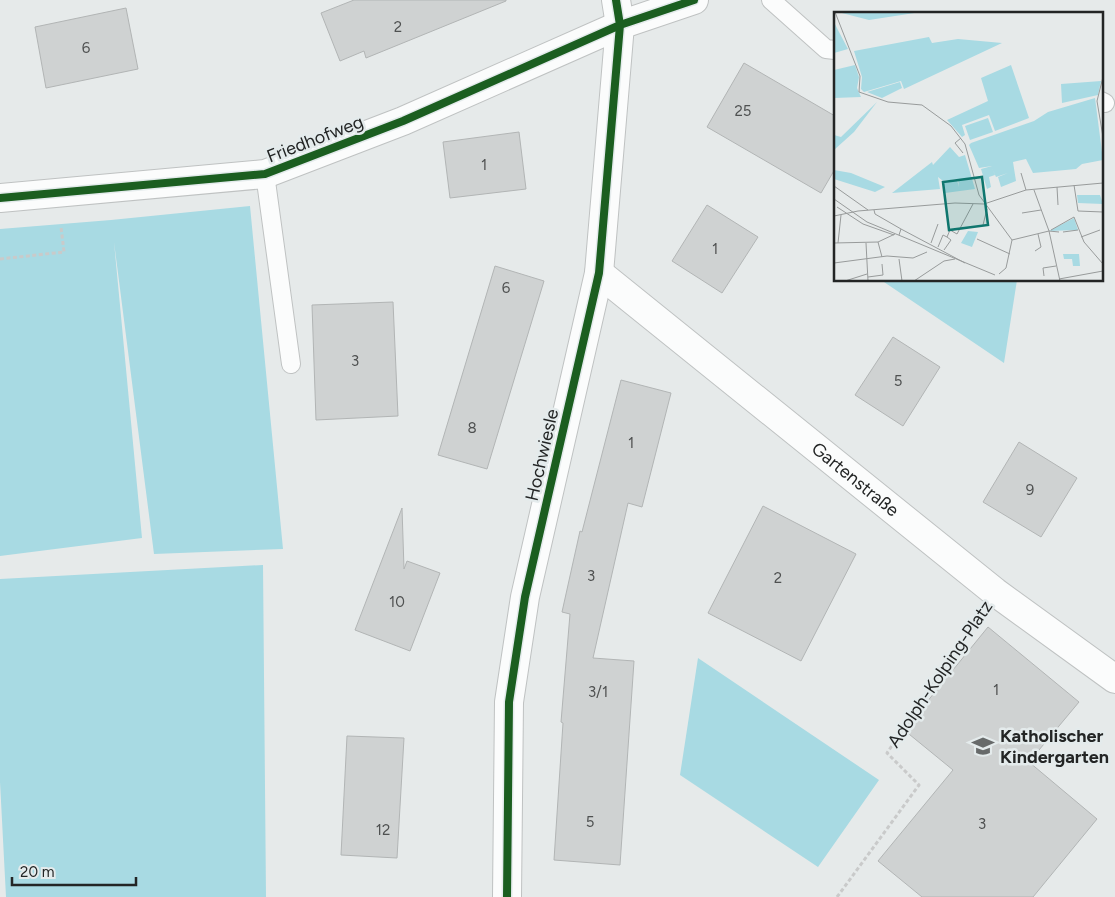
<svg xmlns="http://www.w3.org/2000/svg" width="1115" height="897" viewBox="0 0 1115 897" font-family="Figtree,sans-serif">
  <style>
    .green { fill: #a8dae3 }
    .building { fill: #cfd2d2; stroke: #b2b5b5 }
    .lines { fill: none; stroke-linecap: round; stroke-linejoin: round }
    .lane-casing { stroke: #bfc2c2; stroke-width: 20 }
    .street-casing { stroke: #bfc2c2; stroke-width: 30 }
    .path { stroke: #c9caca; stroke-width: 3; stroke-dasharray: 4 2.5; stroke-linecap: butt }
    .lane { stroke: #fbfcfc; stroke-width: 18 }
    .street { stroke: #fbfcfc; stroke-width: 28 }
    .cycleway-casing { stroke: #e4ebec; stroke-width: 11 }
    .cycleway { stroke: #1b5e20; stroke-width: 8 }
    .labels { text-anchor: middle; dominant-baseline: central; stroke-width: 5; stroke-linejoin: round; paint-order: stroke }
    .number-label { font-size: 15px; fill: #4f5151 }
    .street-label { font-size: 18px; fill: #232525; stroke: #e4ebec }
    .poi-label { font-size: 18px; font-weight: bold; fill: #232525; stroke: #e4ebec; text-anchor: start }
    .inset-road { fill: none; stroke: #989b9b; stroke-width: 1 }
    .view { fill: #0f766e; fill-opacity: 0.15; stroke: #0f766e; stroke-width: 2.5 }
    .inset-edge { fill: none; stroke: #232525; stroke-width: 2.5 }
  </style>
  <rect width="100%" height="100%" fill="#e6eaea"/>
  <path class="green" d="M250,206l33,343 -129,5 -40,-312 28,296 -142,18v-327l111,-9z
    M881,280h136l-13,83z
    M263,565l3,332h-260l-6,-115v-203z
    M698,658l181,122 -61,87 -138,-92z"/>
  <path class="building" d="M354,0h152v1l-140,57 -2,-7 -24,10 -19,-48z
    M126,8l12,61 -92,19 -11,-61z
    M744,63l91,53v53l-14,24 -114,-66z
    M519,132l7,57 -76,9 -7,-56z
    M707,205l51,32 -36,56 -50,-32z
    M495,266l49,15 -57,188 -49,-14z
    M393,302l5,114 -82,4 -4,-115z
    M893,337l47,30 -37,59 -48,-31z
    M621,380l50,13 -29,114 -14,-4 -35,155 41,3 -14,204 -66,-5 9,-137 -2,-1 9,-108 -8,-2 18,-81 2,1z
    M1019,442l58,36 -36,59 -58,-35z
    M763,506l93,48 -55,107 -93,-48z
    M402,508l2,61 3,-8 33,12 -30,78 -55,-21z
    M988,627l91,75 -50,60 68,57 -64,78h-111l-44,-36 75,-91 -49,-40z
    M347,736l57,2 -7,120 -56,-3z"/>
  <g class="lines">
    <g class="lane-casing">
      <path id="lane" d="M771,0l55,49 9,1
        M1101,101l4,2
        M265,174l26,190"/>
    </g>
    <g class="street-casing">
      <g id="street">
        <path d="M0,198l265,-24 138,-53 217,-96 74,-25"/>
        <path id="s1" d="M599,273l396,319 120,87"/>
        <path d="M507,897l2,-195 16,-105 74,-324 21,-248 -4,-25"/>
      </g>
    </g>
    <path class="path" d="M0,259l64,-7 -3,-25
      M837,897l82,-112 -32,-32 88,-132"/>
    <use href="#lane" class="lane"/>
    <use href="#street" class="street"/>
    <g class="cycleway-casing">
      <path id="cycleway" d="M0,198l265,-24 138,-53 217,-96 74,-25
        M507,897l2,-195 16,-105 74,-324 21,-248 -4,-25"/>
    </g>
    <use href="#cycleway" class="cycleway"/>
  </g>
  <defs>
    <g id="school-bare" transform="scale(1.725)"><path d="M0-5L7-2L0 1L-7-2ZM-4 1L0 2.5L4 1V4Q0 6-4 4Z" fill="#676a6a" stroke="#e4ebec" stroke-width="2.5" paint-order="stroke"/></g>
  </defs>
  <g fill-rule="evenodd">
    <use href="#school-bare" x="983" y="746"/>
  </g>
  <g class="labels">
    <g class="number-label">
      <text x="398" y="27">2</text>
      <text x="86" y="48">6</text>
      <text x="743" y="111">25</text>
      <text x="484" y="165">1</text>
      <text x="715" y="249">1</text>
      <text x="506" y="288">6</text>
      <text x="355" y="361">3</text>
      <text x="898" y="381">5</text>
      <text x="472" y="428">8</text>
      <text x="631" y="443">1</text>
      <text x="1030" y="490">9</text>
      <text x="591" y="576">3</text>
      <text x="778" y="578">2</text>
      <text x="397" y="602">10</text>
      <text x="996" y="690">1</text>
      <text x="598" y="692">3/1</text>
      <text x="590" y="822">5</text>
      <text x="982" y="824">3</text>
      <text x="383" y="830">12</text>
    </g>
    <g class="street-label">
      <text transform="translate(315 139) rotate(-21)">Friedhofweg</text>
      <text transform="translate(542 455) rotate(-77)">Hochwiesle</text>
      <text stroke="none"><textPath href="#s1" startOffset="329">Gartenstraße</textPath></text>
      <text transform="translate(940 674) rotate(-56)">Adolph-Kolping-Platz</text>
    </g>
    <g class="poi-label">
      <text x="1000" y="736">Katholischer<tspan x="1000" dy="21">Kindergarten</tspan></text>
    </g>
  </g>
  <g transform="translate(834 12)">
    <rect width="269" height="269" fill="#e6eaea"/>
    <path d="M4,0h83l-52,8zM0,10l5,10 9,17 -14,4zM95,25l3,6 26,-4 44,4 -98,46 -3,-8 -37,11 -3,-3 1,-12 -8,-26zM21,53l4,12 -2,11 4,9 -27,1v-28zM177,53l18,53 -34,13 -6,-16 -27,10 3,10 -3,2 -15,-17 41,-19 -7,-23zM267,69l-3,14 -36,8 -1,-19zM66,70l2,6 -20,10 -15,-6zM261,86l8,62 -21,4 -6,5 -43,4 -7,-14 -13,3 3,19 -15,6 -3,-10 10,-4 -12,4 -4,-9 3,7 -6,2 2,10 -4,2 -6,-20 11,-3 -13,2 -10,-23 2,-2 63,-22 14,-9zM43,90l-23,30 -20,18v-15l7,2zM154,106l5,14 -23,8 -5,-14zM116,135l9,10 6,-2 10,34 -30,4 -2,-11 14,-2 2,7 -1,-8 -15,2 -5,-4 2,12 -48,4 40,-31 1,3zM0,158l17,3 34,14 -10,5 -41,-13zM243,183h23l3,9 -25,-1zM240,206l4,12 -29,1zM134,219l10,1 -6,15 -11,-4zM229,242h16l1,12h-7l-1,-7h-8z" fill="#a8dae3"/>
    <path class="inset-road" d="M1,0l25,64 -1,16 29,10 34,3 29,21 14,18 14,51 33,45M269,65l-6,24 6,36M127,126l-6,5 8,10M187,161l5,17M240,173l4,26M0,174l34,24M223,175l1,18M200,178l15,41 11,50M0,187l33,23 128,53M3,195l26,17 31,11M40,198l1,4 26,15M244,199l25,1M188,201l19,-3M0,204l24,-5 97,-8 29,1 42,-14 77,-7M240,205l10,25 19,22M149,213l4,-16M217,218l23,-13M229,220l15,-2M65,223l2,-6 64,34M247,225l19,-7M143,227l33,15M178,228l37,-9 10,1M44,230l4,15M0,231l44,-1 17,-8M4,231l3,-28M32,231l2,38M97,231l7,-19M104,235l5,-12 4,2M110,238l7,-10 -4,-3 3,-7 7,4 16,-30M201,239l6,-4 -3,-13M65,247l3,22M0,251l53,-7 26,2 14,-6M165,262l7,-6 6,-28M210,264l-1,-8 13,-2M34,265l15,-2 -1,-11M225,267l44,-8M11,269l22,-7M80,269l30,-20 11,-2"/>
    <path class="view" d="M148,165l6,48 -39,5 -6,-48z"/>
    <rect width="269" height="269" class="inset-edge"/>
  </g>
  <path d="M12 877v8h124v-8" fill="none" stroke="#232525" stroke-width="2.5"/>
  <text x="20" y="877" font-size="15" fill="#232525" stroke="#e4ebec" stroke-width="4" paint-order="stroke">20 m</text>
</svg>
